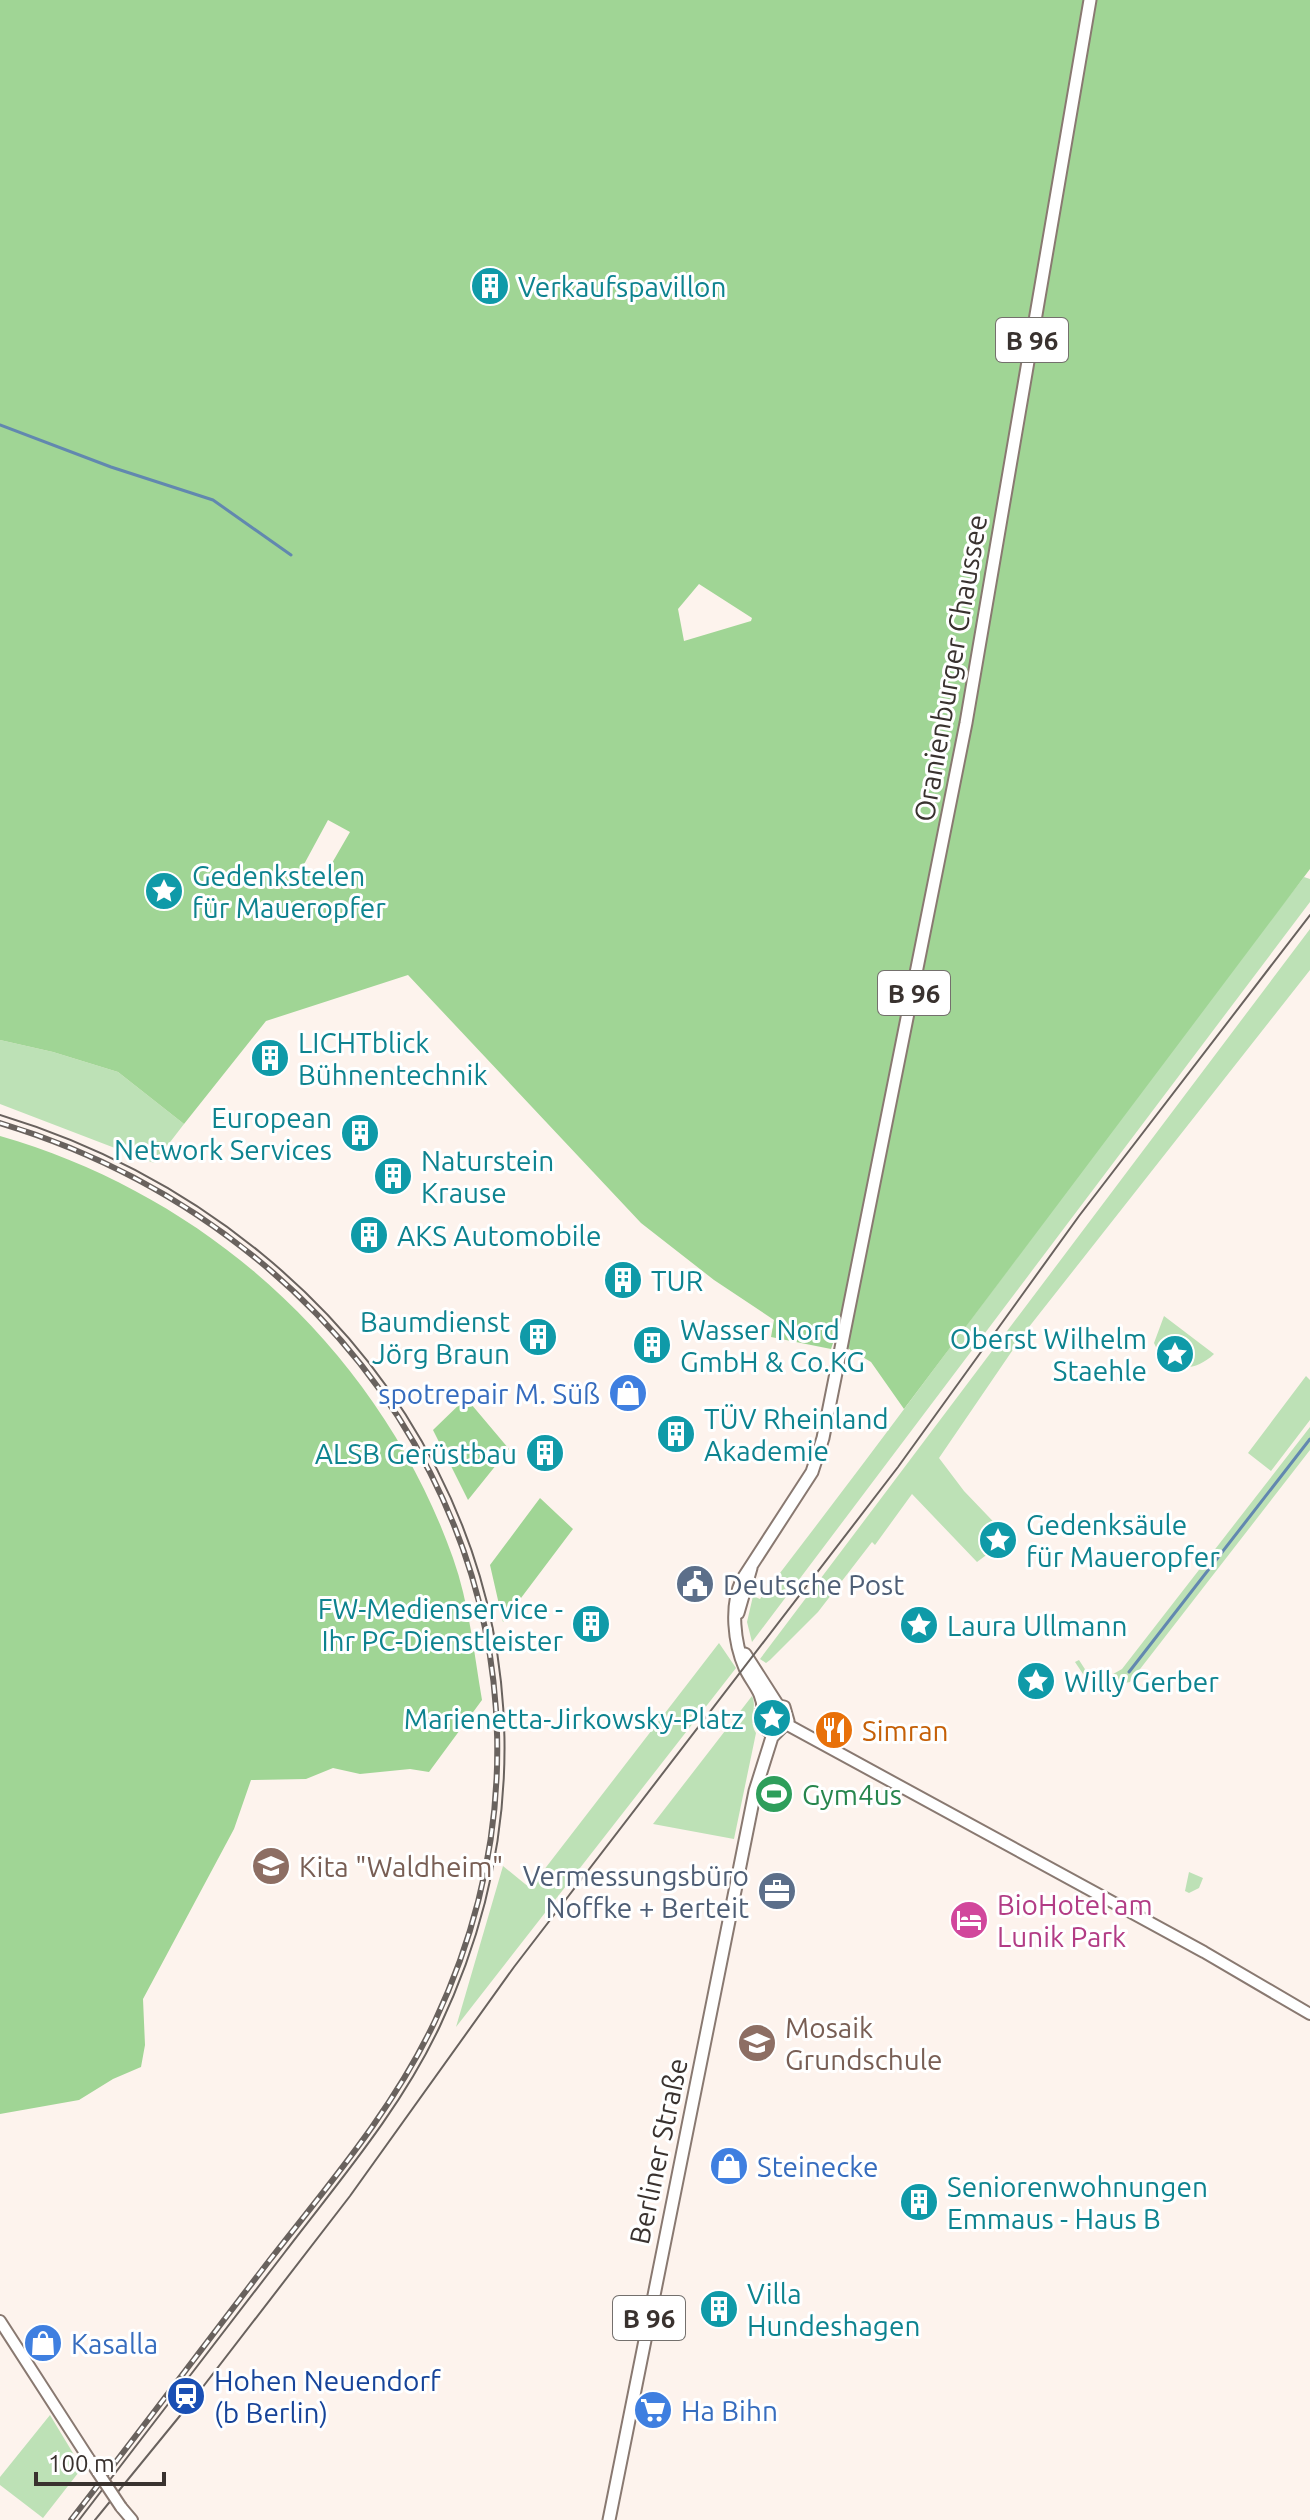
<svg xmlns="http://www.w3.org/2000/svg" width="1310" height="2520" viewBox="0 0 1310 2520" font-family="Ubuntu,sans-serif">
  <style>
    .green { fill: #bde1b6 }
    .forest { fill: #a0d595; fill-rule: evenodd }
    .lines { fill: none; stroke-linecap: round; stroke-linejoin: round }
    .stream { stroke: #6288af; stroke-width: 3 }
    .secondary-casing { stroke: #897971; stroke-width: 14 }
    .primary-casing { stroke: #897971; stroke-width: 15 }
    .secondary { stroke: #fff; stroke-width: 10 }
    .primary { stroke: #fff; stroke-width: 11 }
    .tram { stroke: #69625e; stroke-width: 2 }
    .rail-casing { stroke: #69625e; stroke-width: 6 }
    .rail { stroke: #fff; stroke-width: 3; stroke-dasharray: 9; stroke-linecap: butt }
    .secondary-bridge-casing { stroke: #897971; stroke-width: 14; stroke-linecap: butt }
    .secondary-bridge { stroke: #fff; stroke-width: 10 }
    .labels { text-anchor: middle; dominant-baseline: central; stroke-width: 6; stroke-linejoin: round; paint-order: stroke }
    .shield { fill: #fff; stroke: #74706d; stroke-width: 2 }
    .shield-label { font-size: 26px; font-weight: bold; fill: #39322f }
    .culture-label { font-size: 28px; fill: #0d838f; stroke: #fff; text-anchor: start }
    .street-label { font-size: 28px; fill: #39322f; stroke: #fff }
    .shop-label { font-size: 28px; fill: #366cbe; stroke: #fff; text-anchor: start }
    .service-label { font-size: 28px; fill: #4e5e75; stroke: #fff; text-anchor: start }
    .food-label { font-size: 28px; fill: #c56008; stroke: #fff; text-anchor: start }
    .leisure-label { font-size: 28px; fill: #27864d; stroke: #fff; text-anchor: start }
    .education-label { font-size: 28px; fill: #785e54; stroke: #fff; text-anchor: start }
    .hotel-label { font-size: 28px; fill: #b23c85; stroke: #fff; text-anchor: start }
    .transit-label { font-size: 28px; fill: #164399; stroke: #fff; text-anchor: start }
  </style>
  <rect width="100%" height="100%" fill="#fdf3ed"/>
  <path class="green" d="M1304,877l6,2v23l-558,740 -5,-20 6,-26 7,3c182,-236 359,-483 544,-722z
    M1310,929v41l-285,362 -86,126 25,33 45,47 -32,24 -65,-68 -37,51 -3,-3 -54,70 -48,48 -4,3 -6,-4z
    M0,1040l53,12 65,20 66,52 -30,39 -154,-59z
    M1164,1316l50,38c-22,21 -48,17 -60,-11z
    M1306,1376l4,4v40l-39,51 -23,-18z
    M1310,1427v23l-180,232 -37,7 -18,-27 4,-2 13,20 7,2 23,-13z
    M719,1643l17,25 -280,359 47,-161 27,22z
    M752,1696c6,13 -5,23 4,37l-22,106 -81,-15z
    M1189,1872l14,6 -4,10 -10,5 -4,-2z
    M50,2415l32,53 -39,50 -43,-33v-8z"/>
  <path class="forest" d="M0,0h1310v869l-406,540 -33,-47 -37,-22 -3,9 -60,-12 3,-17 -60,-40 -73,-57 -233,-248 -142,46 -82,103 -66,-52 -65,-20 -53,-12zM699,584l53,34 -1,3 -67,20 -6,-32zM328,820l22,12 -29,50 -19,-14z
    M0,1136c209,60 380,216 453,422 16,45 21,95 29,142l-53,72 -19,-3 -50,5 -27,-6 -27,11 -55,1 -17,49 -91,170 2,46 -4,22 -28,12 -34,21 -79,14z
    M466,1398l43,51 -41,51 -35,-70z
    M540,1498l33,31 -70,93 -13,-57z"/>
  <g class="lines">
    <path class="stream" d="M0,425l111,42 102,33 78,55
      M1129,1672l181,-233"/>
    <g class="secondary-casing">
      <path id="secondary" d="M786,1724l418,228 106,62
        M0,2321l89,138
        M121,2507l11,13"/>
    </g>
    <g class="primary-casing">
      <path id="primary" d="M738,1613l13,-45
        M745,1654l32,50
        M763,1709c0,-17 -11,-26 -18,-41 -11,-25 -15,-62 -3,-88l70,-108 11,-34 143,-715 124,-723
        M609,2520l146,-729 17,-54 16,-16 -4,-14 -15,-3 -8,8 -1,9 7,9 9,2"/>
    </g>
    <use href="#secondary" class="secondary"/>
    <use href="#primary" class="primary"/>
    <path class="tram" d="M0,1115c395,120 624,522 440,911 -39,83 -100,154 -155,226 -69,89 -137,179 -206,268
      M95,2520l97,-119 158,-205 164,-229 384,-500 181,-251 231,-301"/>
    <g class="rail-casing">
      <path id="rail" d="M0,1123c388,117 614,516 435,898 -42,89 -106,163 -166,240 -66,86 -131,173 -198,259"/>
    </g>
    <use href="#rail" class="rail"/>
    <g class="secondary-bridge-casing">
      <path id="secondary-bridge" d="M89,2459l32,48"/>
    </g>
    <use href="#secondary-bridge" class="secondary-bridge"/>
  </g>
  <defs>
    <g id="building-disc" transform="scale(2)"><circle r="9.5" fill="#0f9aa8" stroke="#fff"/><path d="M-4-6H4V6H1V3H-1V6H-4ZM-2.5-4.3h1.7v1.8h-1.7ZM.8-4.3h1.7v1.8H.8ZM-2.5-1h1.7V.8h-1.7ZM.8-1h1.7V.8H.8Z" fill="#fff"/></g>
    <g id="sight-disc" transform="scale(2)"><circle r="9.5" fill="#0f9aa8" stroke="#fff"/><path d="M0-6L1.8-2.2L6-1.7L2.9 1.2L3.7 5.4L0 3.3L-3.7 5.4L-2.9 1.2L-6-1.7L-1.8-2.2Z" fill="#fff"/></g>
    <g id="shop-disc" transform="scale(2)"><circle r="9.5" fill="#3f7fe0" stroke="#fff"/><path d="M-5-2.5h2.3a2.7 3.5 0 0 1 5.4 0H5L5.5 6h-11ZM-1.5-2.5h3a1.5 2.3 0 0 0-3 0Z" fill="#fff"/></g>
    <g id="civic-disc" transform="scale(2)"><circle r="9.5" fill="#5c6f8a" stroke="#fff"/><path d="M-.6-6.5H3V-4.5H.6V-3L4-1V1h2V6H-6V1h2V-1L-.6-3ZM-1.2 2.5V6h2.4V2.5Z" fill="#fff"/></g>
    <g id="restaurant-disc" transform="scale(2)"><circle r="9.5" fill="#e8710a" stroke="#fff"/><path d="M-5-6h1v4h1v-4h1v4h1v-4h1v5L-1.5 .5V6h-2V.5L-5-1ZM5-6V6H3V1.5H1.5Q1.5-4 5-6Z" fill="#fff"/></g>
    <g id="stadium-disc" transform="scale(2)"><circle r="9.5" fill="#2e9e5b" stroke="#fff"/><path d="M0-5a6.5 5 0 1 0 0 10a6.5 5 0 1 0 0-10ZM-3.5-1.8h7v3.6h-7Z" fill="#fff"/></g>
    <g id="school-disc" transform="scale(2)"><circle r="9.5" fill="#8d6e63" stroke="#fff"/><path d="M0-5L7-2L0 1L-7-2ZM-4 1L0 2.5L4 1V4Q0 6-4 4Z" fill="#fff"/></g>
    <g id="office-disc" transform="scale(2)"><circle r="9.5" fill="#5c6f8a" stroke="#fff"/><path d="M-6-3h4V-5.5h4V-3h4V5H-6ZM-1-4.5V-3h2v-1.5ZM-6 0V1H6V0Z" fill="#fff"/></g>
    <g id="hotel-disc" transform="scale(2)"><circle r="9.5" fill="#d1479c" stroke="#fff"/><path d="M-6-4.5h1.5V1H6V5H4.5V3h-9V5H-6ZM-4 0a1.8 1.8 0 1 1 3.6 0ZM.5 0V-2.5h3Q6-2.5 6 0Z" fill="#fff"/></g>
    <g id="station-disc" transform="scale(2)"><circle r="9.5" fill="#1a4fb4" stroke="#fff"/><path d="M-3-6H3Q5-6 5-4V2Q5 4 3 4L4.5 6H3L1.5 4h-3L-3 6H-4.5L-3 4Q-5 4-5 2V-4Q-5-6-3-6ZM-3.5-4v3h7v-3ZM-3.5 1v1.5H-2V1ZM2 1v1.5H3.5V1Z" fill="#fff"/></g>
    <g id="supermarket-disc" transform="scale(2)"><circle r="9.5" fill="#3f7fe0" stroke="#fff"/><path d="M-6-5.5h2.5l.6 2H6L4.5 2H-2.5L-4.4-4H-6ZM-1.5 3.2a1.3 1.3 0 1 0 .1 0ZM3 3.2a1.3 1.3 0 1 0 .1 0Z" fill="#fff"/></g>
  </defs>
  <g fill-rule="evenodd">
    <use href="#building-disc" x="490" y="286"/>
    <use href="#sight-disc" x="164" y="891"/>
    <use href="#building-disc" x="270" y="1058"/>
    <use href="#building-disc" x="360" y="1133"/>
    <use href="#building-disc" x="393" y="1176"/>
    <use href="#building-disc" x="369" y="1235"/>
    <use href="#building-disc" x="623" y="1280"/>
    <use href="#building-disc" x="538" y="1337"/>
    <use href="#building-disc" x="652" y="1345"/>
    <use href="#sight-disc" x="1175" y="1354"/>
    <use href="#shop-disc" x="628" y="1393"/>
    <use href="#building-disc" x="676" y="1434"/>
    <use href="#building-disc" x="545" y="1453"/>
    <use href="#sight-disc" x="998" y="1540"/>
    <use href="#civic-disc" x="695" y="1584"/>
    <use href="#building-disc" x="591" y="1624"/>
    <use href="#sight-disc" x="919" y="1625"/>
    <use href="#sight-disc" x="1036" y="1681"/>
    <use href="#sight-disc" x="772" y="1718"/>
    <use href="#restaurant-disc" x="834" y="1730"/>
    <use href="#stadium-disc" x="774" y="1794"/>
    <use href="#school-disc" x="271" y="1866"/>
    <use href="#office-disc" x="777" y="1891"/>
    <use href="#hotel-disc" x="969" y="1920"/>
    <use href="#school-disc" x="757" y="2043"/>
    <use href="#shop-disc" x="729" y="2166"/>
    <use href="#building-disc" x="919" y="2202"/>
    <use href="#building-disc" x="719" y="2309"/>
    <use href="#shop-disc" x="43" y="2343"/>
    <use href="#station-disc" x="186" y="2396"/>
    <use href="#supermarket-disc" x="653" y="2410"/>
  </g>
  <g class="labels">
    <g class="shield">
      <rect x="996" y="318" width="72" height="44" rx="6"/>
      <rect x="878" y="971" width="72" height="44" rx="6"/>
      <rect x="613" y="2296" width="72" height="44" rx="6"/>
    </g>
    <g class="shield-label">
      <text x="1032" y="340">B 96</text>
      <text x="914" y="993">B 96</text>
      <text x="649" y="2318">B 96</text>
    </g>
    <g class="culture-label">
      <text x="518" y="286">Verkaufspavillon</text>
      <text x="192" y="875">Gedenkstelen<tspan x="192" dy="32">für Maueropfer</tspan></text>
      <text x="298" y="1042">LICHTblick<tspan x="298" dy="32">Bühnentechnik</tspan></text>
      <text x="332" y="1117" text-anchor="end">European<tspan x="332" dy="32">Network Services</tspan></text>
      <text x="421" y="1160">Naturstein<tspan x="421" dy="32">Krause</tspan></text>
      <text x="397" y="1235">AKS Automobile</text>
      <text x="651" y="1280">TUR</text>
      <text x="510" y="1321" text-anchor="end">Baumdienst<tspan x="510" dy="32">Jörg Braun</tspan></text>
      <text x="680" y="1329">Wasser Nord<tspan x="680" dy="32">GmbH &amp; Co.KG</tspan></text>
      <text x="1147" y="1338" text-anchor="end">Oberst Wilhelm<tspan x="1147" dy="32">Staehle</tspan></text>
      <text x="704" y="1418">TÜV Rheinland<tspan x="704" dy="32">Akademie</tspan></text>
      <text x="517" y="1453" text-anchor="end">ALSB Gerüstbau</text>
      <text x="1026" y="1524">Gedenksäule<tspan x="1026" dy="32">für Maueropfer</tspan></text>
      <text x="563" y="1608" text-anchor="end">FW-Medienservice -<tspan x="563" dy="32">Ihr PC-Dienstleister</tspan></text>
      <text x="947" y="1625">Laura Ullmann</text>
      <text x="1064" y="1681">Willy Gerber</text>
      <text x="744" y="1718" text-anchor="end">Marienetta-Jirkowsky-Platz</text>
      <text x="947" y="2186">Seniorenwohnungen<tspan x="947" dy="32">Emmaus - Haus B</tspan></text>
      <text x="747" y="2293">Villa<tspan x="747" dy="32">Hundeshagen</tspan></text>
    </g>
    <g class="street-label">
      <text transform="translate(950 668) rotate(-80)">Oranienburger Chaussee</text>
      <text transform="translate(658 2151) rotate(-78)">Berliner Straße</text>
    </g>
    <g class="shop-label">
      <text x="600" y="1393" text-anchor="end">spotrepair M. Süß</text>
      <text x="757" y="2166">Steinecke</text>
      <text x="71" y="2343">Kasalla</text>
      <text x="681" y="2410">Ha Bihn</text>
    </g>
    <g class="service-label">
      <text x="723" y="1584">Deutsche Post</text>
      <text x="749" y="1875" text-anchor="end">Vermessungsbüro<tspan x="749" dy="32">Noffke + Berteit</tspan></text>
    </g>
    <g class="food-label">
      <text x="862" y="1730">Simran</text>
    </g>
    <g class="leisure-label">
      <text x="802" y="1794">Gym4us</text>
    </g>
    <g class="education-label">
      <text x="299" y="1866">Kita "Waldheim"</text>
      <text x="785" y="2027">Mosaik<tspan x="785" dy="32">Grundschule</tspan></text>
    </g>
    <g class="hotel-label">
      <text x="997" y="1904">BioHotel am<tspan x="997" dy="32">Lunik Park</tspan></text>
    </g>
    <g class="transit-label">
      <text x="214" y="2380">Hohen Neuendorf<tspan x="214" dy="32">(b Berlin)</tspan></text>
    </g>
  </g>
  <path d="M36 2472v12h128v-12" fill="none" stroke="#39322f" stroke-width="4"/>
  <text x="48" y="2472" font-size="24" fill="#39322f" stroke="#ffffff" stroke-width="6" paint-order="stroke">100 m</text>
</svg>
